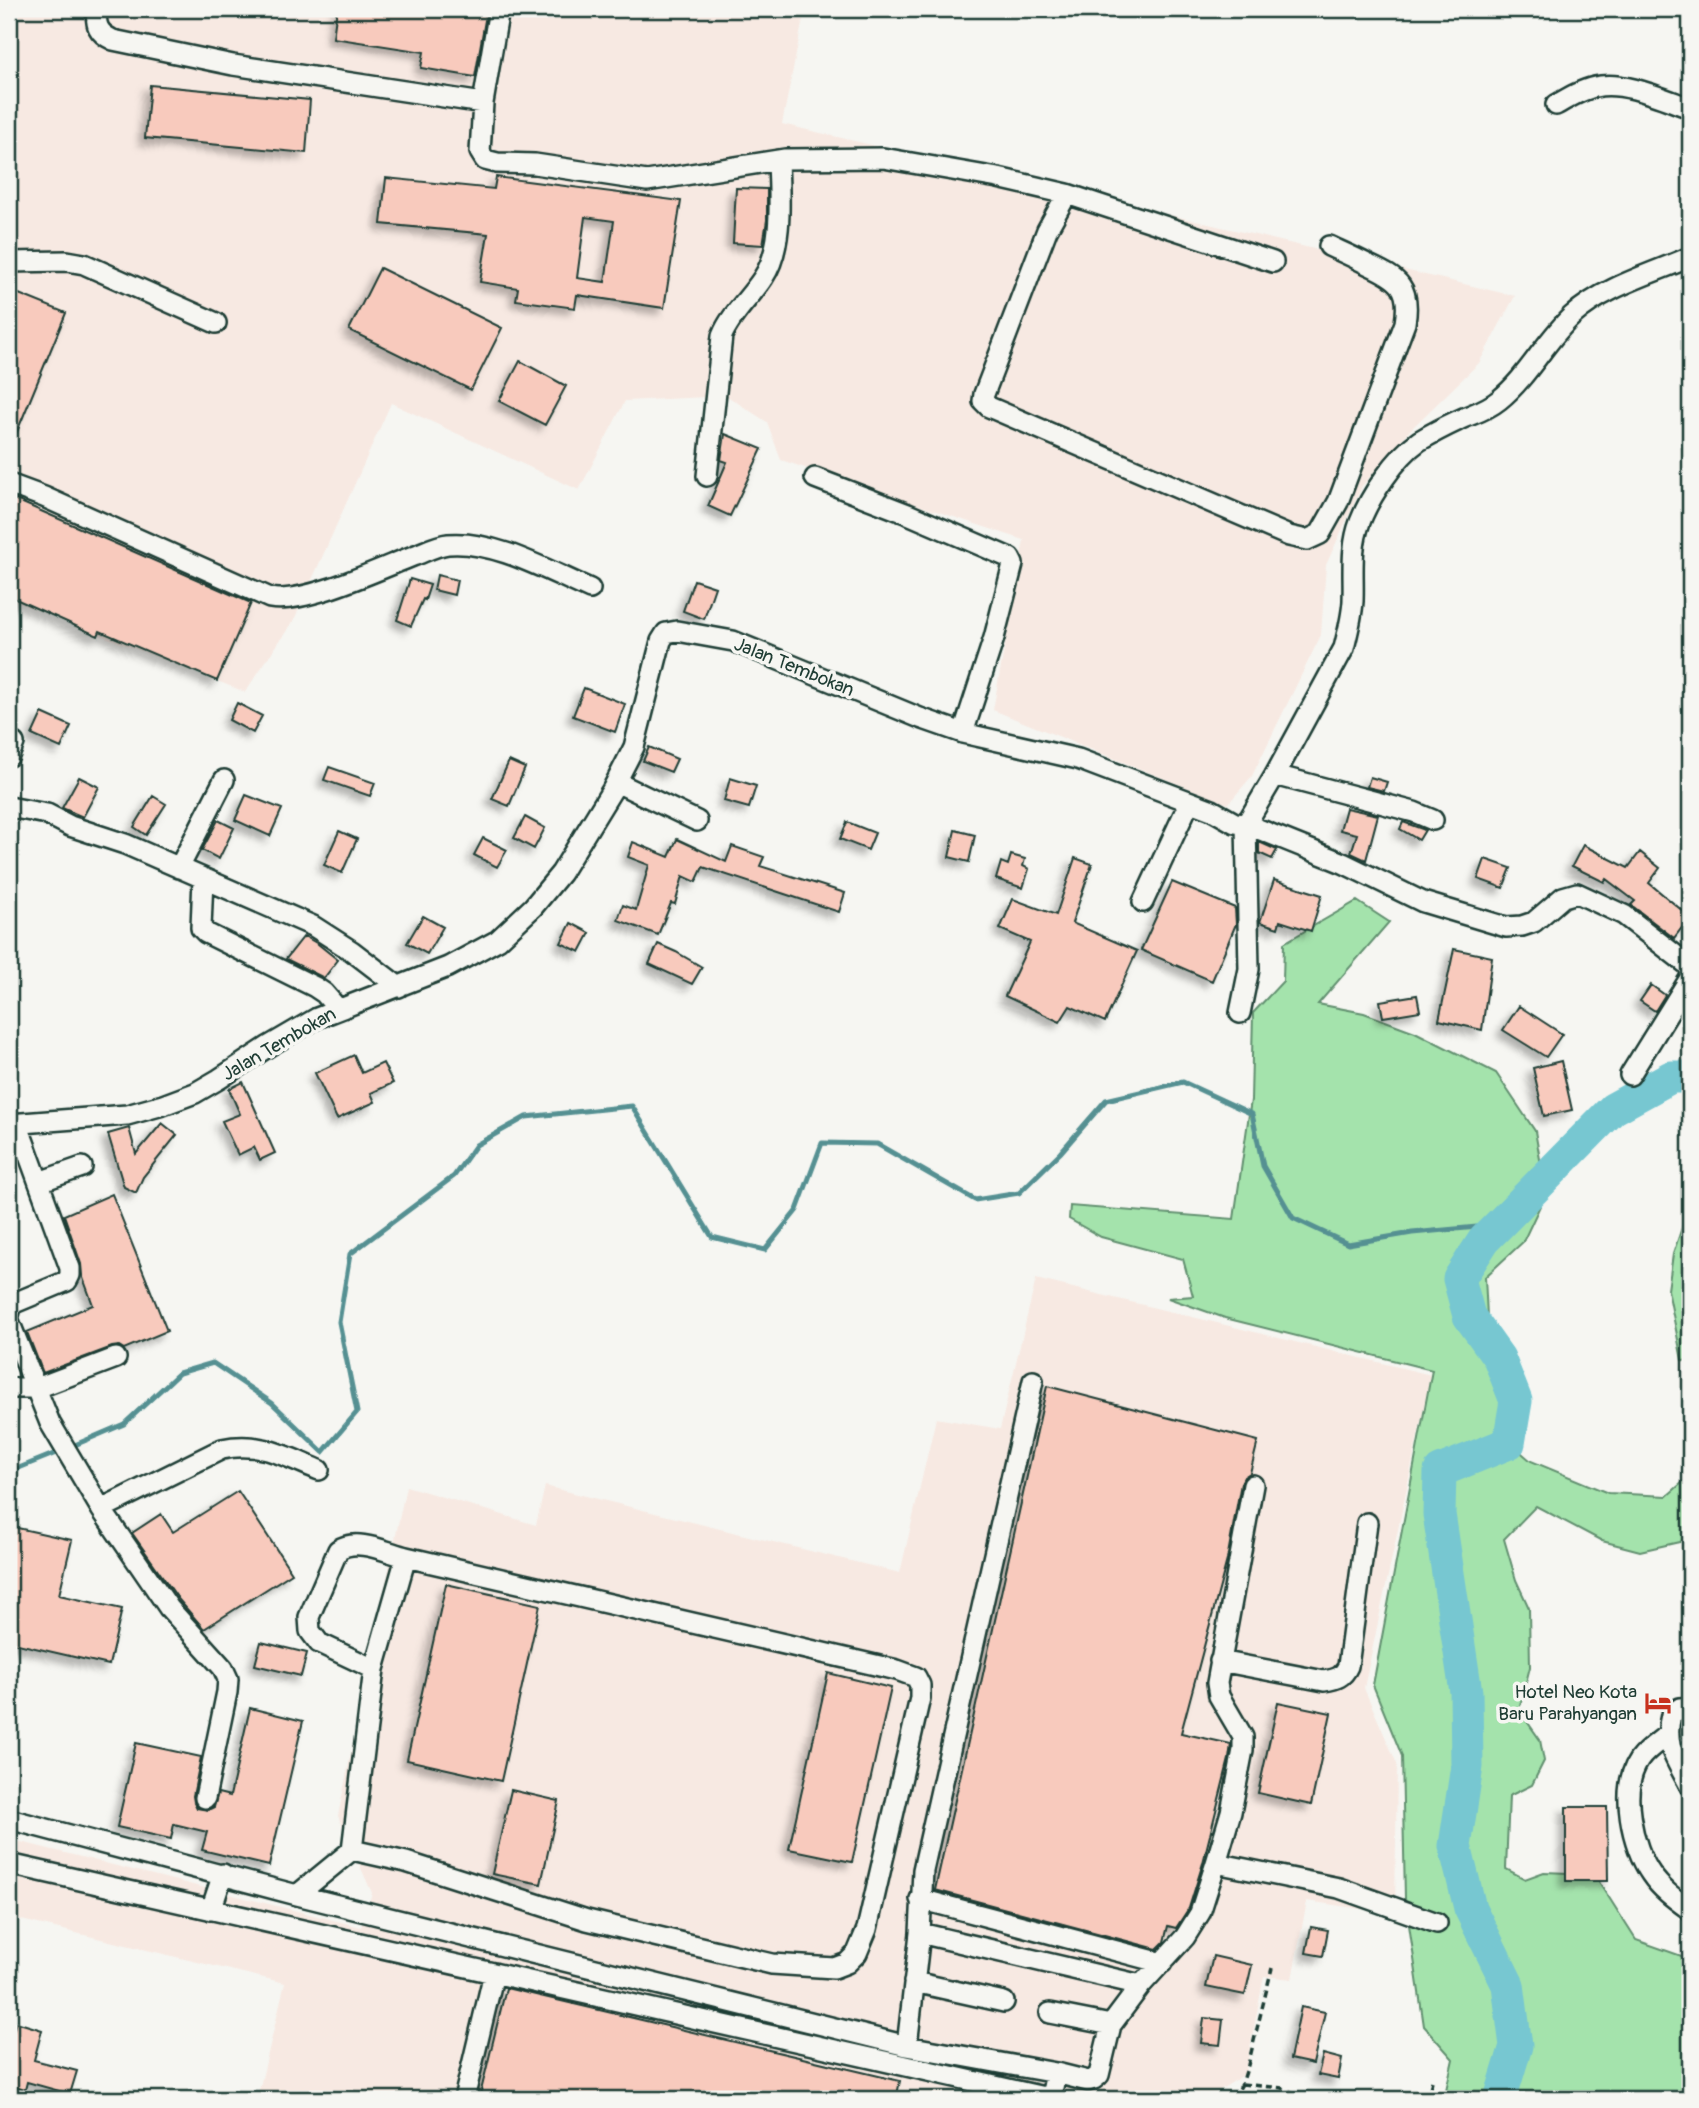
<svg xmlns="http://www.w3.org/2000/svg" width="1699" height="2108" viewBox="0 0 1699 2108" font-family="Pangolin,sans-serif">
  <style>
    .built { fill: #f7e9e2 }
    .green { fill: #a4e3ac; stroke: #629070; stroke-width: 2 }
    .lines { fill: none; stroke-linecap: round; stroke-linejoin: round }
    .stream { stroke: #549092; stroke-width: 5 }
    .river { stroke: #77c7d1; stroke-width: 33 }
    .building { fill: #f8cabd; stroke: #1f3d34; stroke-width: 2; fill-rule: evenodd; filter: url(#shadow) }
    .minor-casing { stroke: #1f3d34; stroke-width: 24 }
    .path { stroke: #1f3d34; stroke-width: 3.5; stroke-dasharray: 7 5; stroke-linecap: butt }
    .minor { stroke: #f6f6f2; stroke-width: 19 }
    .labels { text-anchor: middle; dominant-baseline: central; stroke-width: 7; stroke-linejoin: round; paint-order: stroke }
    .street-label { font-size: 19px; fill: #1f3d34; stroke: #f6f6f2 }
    .poi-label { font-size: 19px; fill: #1f3d34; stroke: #f6f6f2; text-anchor: end }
  </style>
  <defs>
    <filter id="shadow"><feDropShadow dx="-6" dy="6" stdDeviation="3.5" flood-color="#0004"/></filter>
  </defs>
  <rect width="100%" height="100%" fill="#f6f6f2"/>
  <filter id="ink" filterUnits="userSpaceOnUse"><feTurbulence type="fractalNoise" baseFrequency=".0143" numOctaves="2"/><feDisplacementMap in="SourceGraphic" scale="14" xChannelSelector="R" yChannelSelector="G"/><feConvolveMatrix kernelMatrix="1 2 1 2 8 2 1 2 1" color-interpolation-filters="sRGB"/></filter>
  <g filter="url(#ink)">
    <path class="built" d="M9,9h796l-23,115 733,172 -36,67 -68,66 -49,57 -36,79 -5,70 -69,141 -24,28 -235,-94 31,-170 -243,-80 -14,-38 -40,-26 -102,5 -46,89 -188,-87 -97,217 -49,72 -236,-93z
      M1036,1279l395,96 -67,313 33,76 -2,150 -88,-13 -15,78 -28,-3 -19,98 -39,25h-949l28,-116 -276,-66v-78l352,88 11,-34 -34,-77 68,-330 130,39 9,-39 355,87 36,-155 64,11z"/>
    <path class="green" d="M1357,901l32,21 -71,82 46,9 51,19 81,41 39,58 11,62 -23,49 -38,35 2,39 29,46 -4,49 -11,24 30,26 77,32 59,3 23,-20v62l-2,2 -48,11 -38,-10 -66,-35 -32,33 12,41 13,28 1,59 -11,43 21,30 4,21 -12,24 -23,11 -3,73 19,10 19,-7 50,2 42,66 54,19v140h-246l9,-40 -29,-33 -19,-128 -3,-142 -29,-71 59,-315 -207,-52 -57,-20 25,-2 -10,-37 -82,-22 -32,-18 1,-13 164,13 17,-119 2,-87 30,-32 1,-38z
      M1690,1204v158l-8,-2 -14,-70 5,-36z"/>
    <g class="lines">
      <path class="stream" d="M70,1447l54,-23 55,-51 34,-10 59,40 51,49 34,-40 -18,-90 11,-68 104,-78 22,-31 50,-28 106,-11 80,131 53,13 32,-40 25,-67 55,1 98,56 44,-7 41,-40 46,-53 77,-18 69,32 11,52 30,52 55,26 64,-11 87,-8
        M9,1472l52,-21"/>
      <path class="river" d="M1500,2099l16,-53 -8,-61 -38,-77 -15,-62 12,-80 -1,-74 -27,-178 1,-43 69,-28 7,-42 -17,-43 -30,-42 -10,-37 25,-39 129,-131 58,-32h19"/>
    </g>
    <path class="building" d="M337,9h150l-12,68 -54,-9 3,-16 -91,-14z
      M150,85l160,15 -4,53 -161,-15z
      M496,177l185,24 -17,107 -87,-13 -2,13 -59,-8 2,-12 -38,-6 8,-48 -107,-10 5,-46 108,11zM585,217l29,4 -9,61 -28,-4z
      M736,188l31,1v31l-4,25 -30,-2z
      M380,268l122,60 -31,62 -122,-60z
      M9,290l57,23 -57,138z
      M520,361l46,25 -21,39 -46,-24z
      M725,434l37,15 -32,67 -22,-10 19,-44 -6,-2z
      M9,497l242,106 -34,78 -117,-50 -2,5 -89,-40z
      M437,575l20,5 -3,15 -20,-5z
      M410,579l20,6 -5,15 -2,-1 -12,27 -14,-6z
      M694,580l21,7 -11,32 -21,-8z
      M584,688l41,16 -10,28 -42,-16z
      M237,703l25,13 -9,17 -24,-13z
      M42,713l29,13 -10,22 -29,-13z
      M649,747l28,12 -6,13 -28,-11z
      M509,761l16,7 -16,38 -17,-7z
      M329,767l46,16 -5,13 -46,-16z
      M79,777l20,10 -16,30 -21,-9z
      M1370,777l17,5 -3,9 -17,-4z
      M730,778l26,8 -7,22 -25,-7z
      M246,795l36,14 -12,27 -35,-16z
      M153,796l13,8 -20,31 -12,-8z
      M1346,808l32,7 -12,45 -15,-7 6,-19 -17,-4z
      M525,817l20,11 -11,21 -20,-11z
      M218,820l16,8 -15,31 -17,-9z
      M847,822l28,11 -7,17 -28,-11z
      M1403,822l22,8 -6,10 -19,-11z
      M955,830l20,5 -6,27 -20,-5z
      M339,831l18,8 -15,34 -18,-8z
      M483,838l24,12 -10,17 -23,-12z
      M677,839l49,23 6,-16 32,11 -4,9 85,27 -6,19 -136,-45 -7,15 -13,-6 -8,28 -4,-1 -13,32 -40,-15 5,-15 13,5 13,-45 -21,-8 5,-15 36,15z
      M1259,842l18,8 -5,9 -13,-6z
      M1583,845l45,23 12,-16 20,16 -11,15 41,34 -16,21 -43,-33 4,-4 -29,-22 -2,3 -32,-16z
      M1011,855l14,4 -2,7 6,3 -6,19 -27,-9 5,-17 7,3z
      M1075,858l17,6 -20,59 65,28 -32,71 -35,-16 -10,16 -55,-26 25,-54 -30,-13 13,-30 43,16z
      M1485,859l26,9 -8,20 -25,-9z
      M1274,880l48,15 -11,36 -31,-10 -2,7 -18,-6z
      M1172,882l63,26 1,16 -24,57 -71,-31z
      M423,916l20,11 -16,27 -20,-11z
      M571,923l19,10 -10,19 -19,-9z
      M304,936l14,8 20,16 -14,18 -38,-19z
      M658,944l18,8 26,15 -10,17 -43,-20z
      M1454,949l38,8 -10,73 -43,-10z
      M1651,985l14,10 -10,16 -15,-10z
      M1417,995l3,16 -37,6 -3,-16z
      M1519,1006l43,28 -16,23 -43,-27z
      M354,1055l8,18 21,-10 10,20 -22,10 4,9 -38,17 -22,-46z
      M1561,1061l11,49 -28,6 -11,-48z
      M243,1082l32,71 -15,7 -6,-13 -16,8 -16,-34 18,-7 -11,-25z
      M162,1123l15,12 -34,42 -7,16 -12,-6 -16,-53 21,-6 7,26z
      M112,1194l55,137 -43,18 -5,-3 -7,1 -69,26 -16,-41 66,-27 -11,-30 -1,-11 -17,-49z
      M1047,1386l211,55 -8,32 -6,4 -3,6 -14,77 -46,173 50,11 -2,15 -26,104 -14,45 -13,20 -8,-2 -4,16 -7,7 -222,-59z
      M238,1491l54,82 -88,56 -25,-29 -47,-67 29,-19 12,18z
      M13,1527l59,13 -13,55 63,14 -13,56 -100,-23v-96z
      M446,1584l94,21 -39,176 -94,-21z
      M261,1642l46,11 -6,23 -46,-11z
      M828,1673l63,15 -39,174 -63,-13z
      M1278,1702l53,11 -20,92 -53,-12z
      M250,1708l53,13 -34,145 -67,-16 5,-18 -33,-8 -3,15 -54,-12 19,-84 65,14 -8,39 1,6 3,6 11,2 6,-3 4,-14 12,3z
      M511,1790l48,11 -18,83 -49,-10z
      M1566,1807h41l1,74h-42z
      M1311,1927l17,3 -5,26 -17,-3z
      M1213,1956l39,9 -7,30 -39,-8z
      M506,1988l394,93 -4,18h-417z
      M1301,2007l24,5 -12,52 -23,-5z
      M1204,2018l19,2 -3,25 -19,-2z
      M16,2022l26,8 -8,30 43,11 -7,23 -43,-12 -2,8 -16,-5v-39z
      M1323,2054l19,5 -4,20 -20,-4z"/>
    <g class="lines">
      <g class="minor-casing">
        <path id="minor" d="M97,9c-2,16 1,24 16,31l120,25 250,38
          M499,9l-16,94 -3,49 5,8 12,3 38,1 112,17 138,-22 98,-1 115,20 69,16 206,68
          M1556,105c12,-7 25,-15 39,-18 28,-7 69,12 95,21
          M1067,194l-20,36 -63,164 -1,7 6,6 300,129 18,4 13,-6 18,-32 67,-179c6,-36 -6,-44 -36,-58 -13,-7 -27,-13 -40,-19
          M9,262l58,-1 17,3 132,59
          M707,476l15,-140c9,-22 28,-38 41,-58 21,-31 16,-82 15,-118
          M815,478l93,36 102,44 3,6 -19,74 -31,95
          M9,484l35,13 226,101c33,7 109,-29 143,-42 11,-4 24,-11 35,-12 47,-4 100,27 142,45
          M9,756l5,-13
          M1275,775l139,37 19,8
          M616,782l81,39
          M9,807l38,7 23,12 55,18 78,34 -2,50 5,5 109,54 9,6 14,16
          M1246,824l29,-49 69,-127c4,-16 8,-31 9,-47 1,-27 -3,-53 7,-79 10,-26 36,-65 59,-81 12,-7 25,-14 38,-20 16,-8 27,-9 42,-21 29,-23 46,-59 73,-84 32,-29 79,-42 118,-59
          M179,868l45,-88
          M203,878l110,48 39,25 47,36
          M1143,902l46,-99
          M1240,1013l9,-44 -3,-145
          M1630,1075l60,-97
          M9,1124l118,-9 36,-10 32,-12 24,-14 50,-33 48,-28 131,-51 50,-27 35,-33 28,-34 51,-83 22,-43 27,-106 5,-8 11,-2 56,10 187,77 43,15 115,26 134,51 23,13 11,1 97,39 80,39 83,25 16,-1 12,-4 29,-25 14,-4 47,22 64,50 2,5
          M39,1182l43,-15
          M9,1315l3,-11 55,-23 3,-6v-7l-53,-145
          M9,1321l41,102 51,86 68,99 54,60 5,11 -1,13 -22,106
          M9,1388h28l79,-30
          M101,1509l121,-60c38,-8 63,7 97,21
          M1220,1661l104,20c13,-2 19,-4 24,-15l19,-143
          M1690,1707l-10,1 -9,7c-8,30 6,46 19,71
          M1667,1735c-10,8 -21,15 -28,25 -20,29 -7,87 12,114 10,15 24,25 39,36
          M9,1819l288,76 610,151 149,27 32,8 6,-2 5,-4 12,-50 30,-40 44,-48 15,-24 16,-50 15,-51 12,-62v-13l-24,-41 -2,-13 36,-198
          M352,1850l22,-181 32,-112
          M1216,1863l123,25 98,35
          M9,1864l1035,233 8,-5 4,-19
          M297,1895l55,-45 54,12 181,58 185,44 62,4 13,-5 10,-10 10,-24 53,-231v-13l-4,-8 -19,-7 -491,-113c-20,-5 -49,-20 -68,-7l-29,67 1,14 9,12 55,26
          M920,1899l242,64
          M211,1910l12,-36
          M920,1933l221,52
          M914,1982l90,20
          M1050,2013l61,12
          M907,2046l13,-113 3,-63 110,-489
          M464,2099l30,-126"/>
      </g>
      <path class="path" d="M1242,2084l40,4 27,11
        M1233,2099l9,-15 6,-19 24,-97
        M1427,2099l5,-18"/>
      <use href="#minor" class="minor"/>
    </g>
  </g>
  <defs>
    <g id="hotel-bare" transform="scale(2.1)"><path d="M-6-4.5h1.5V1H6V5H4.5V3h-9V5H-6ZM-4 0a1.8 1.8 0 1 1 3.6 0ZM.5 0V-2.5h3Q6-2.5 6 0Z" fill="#c8321e" stroke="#f6f6f2" stroke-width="2.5" paint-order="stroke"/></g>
  </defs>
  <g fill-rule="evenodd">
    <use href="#hotel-bare" x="1658" y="1703"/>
  </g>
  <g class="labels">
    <g class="street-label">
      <text transform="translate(794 667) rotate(22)">Jalan Tembokan</text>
      <text transform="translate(279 1044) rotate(-30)">Jalan Tembokan</text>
    </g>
    <g class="poi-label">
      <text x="1637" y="1692">Hotel Neo Kota<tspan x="1637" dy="22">Baru Parahyangan</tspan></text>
    </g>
  </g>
  <rect width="1699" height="2108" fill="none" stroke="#f6f6f2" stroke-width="35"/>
  <rect x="18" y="18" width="1664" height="2073" fill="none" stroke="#1f3d34" stroke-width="2.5" filter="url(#ink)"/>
</svg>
